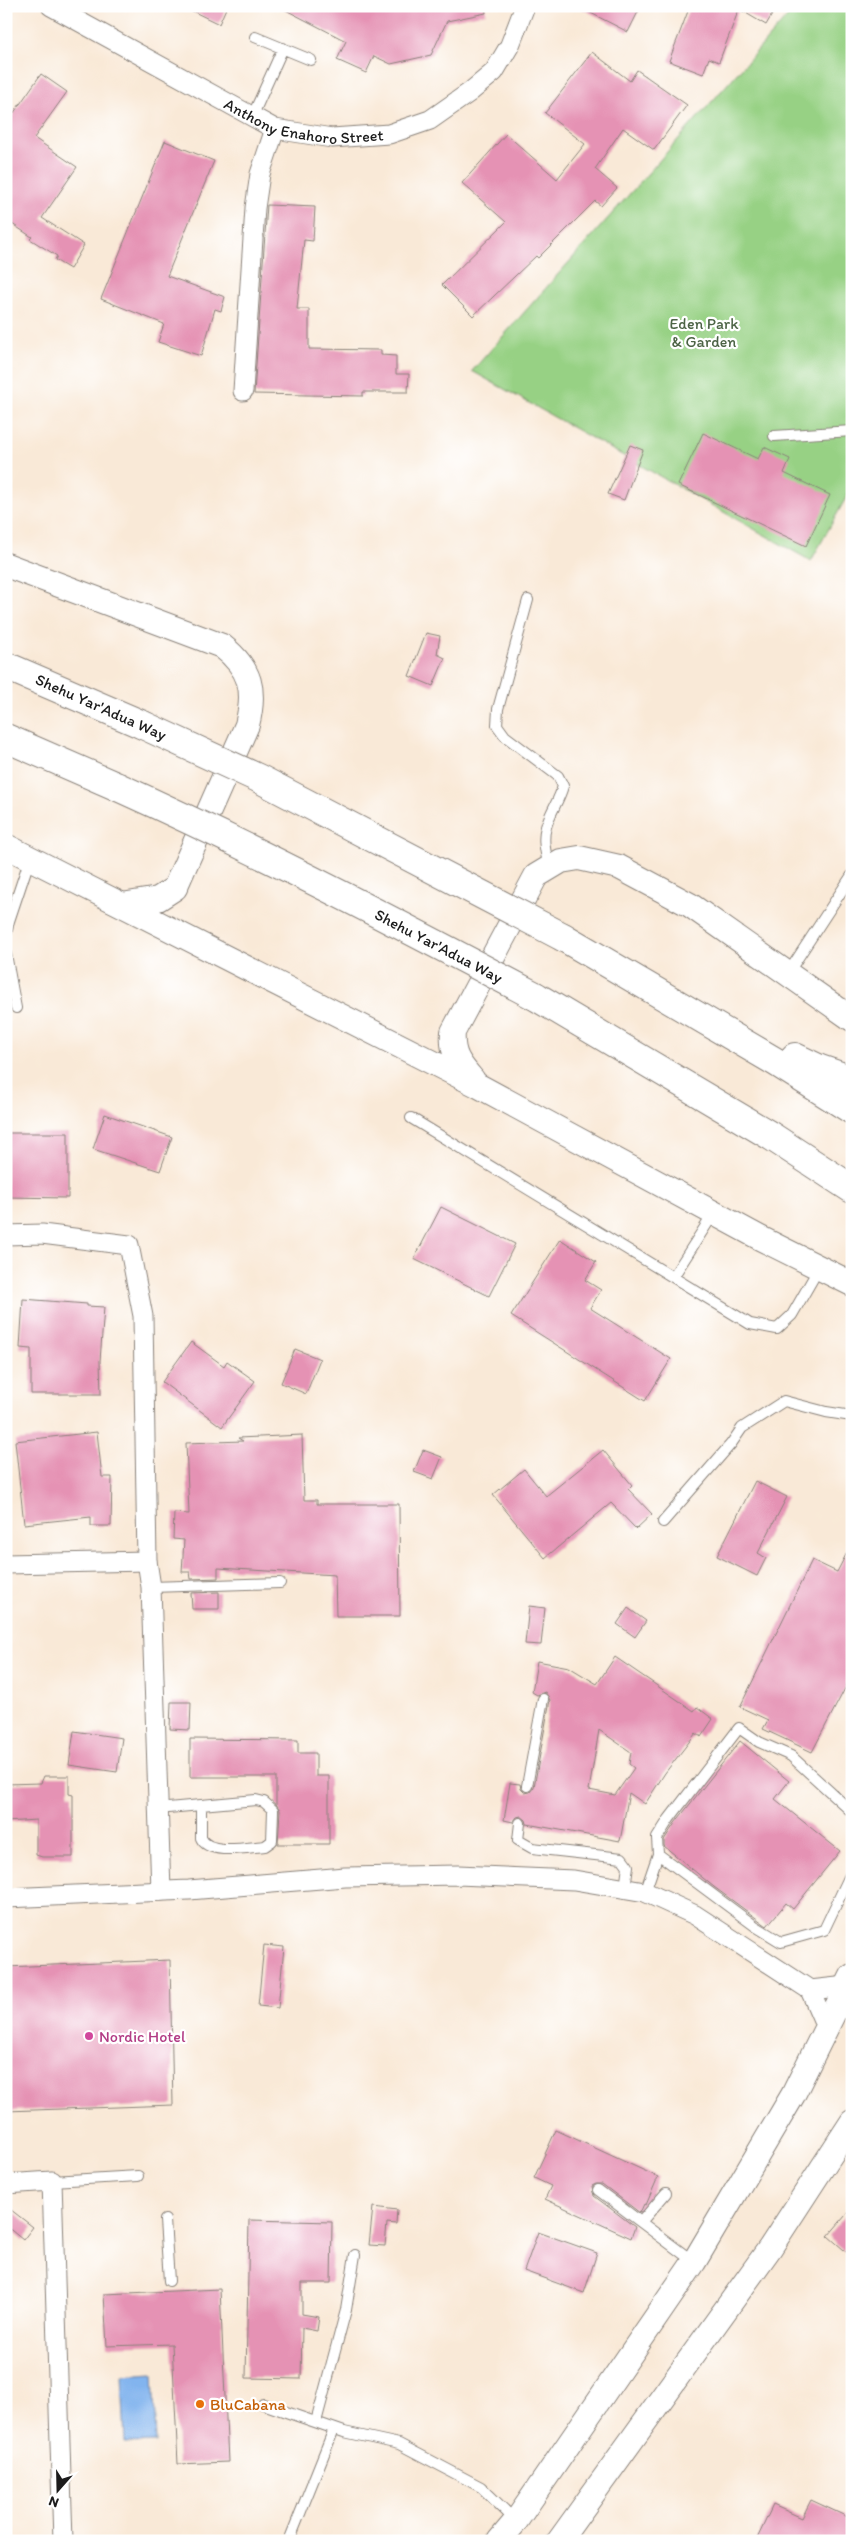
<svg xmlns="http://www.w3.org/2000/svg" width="858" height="2547" viewBox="0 0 858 2547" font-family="Itim,sans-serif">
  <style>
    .green { fill: #97d184; stroke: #5a7650 }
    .water { fill: #82b4ee; stroke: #4f6885 }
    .building { fill: #e592b4; fill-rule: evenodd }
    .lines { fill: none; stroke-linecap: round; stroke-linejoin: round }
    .service-casing { stroke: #8a827a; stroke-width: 12 }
    .minor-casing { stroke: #8a827a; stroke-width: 21 }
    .tertiary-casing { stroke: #8a827a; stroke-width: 26 }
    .motorway-casing { stroke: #8a827a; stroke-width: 30 }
    .service { stroke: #fff; stroke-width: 10 }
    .minor { stroke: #fff; stroke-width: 19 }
    .tertiary { stroke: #fff; stroke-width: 24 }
    .motorway { stroke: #fff; stroke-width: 28 }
    .motorway-bridge-casing { stroke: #8a827a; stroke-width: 30; stroke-linecap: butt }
    .motorway-bridge { stroke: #fff; stroke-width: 28 }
    .hotel-dot { fill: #d1479c; stroke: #fff; stroke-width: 2 }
    .food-dot { fill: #e8710a; stroke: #fff; stroke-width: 2 }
    .labels { text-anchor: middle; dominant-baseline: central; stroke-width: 4.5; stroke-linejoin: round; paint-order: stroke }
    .street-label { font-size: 16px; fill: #1c1c1c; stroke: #fff }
    .park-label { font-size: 16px; fill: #4d6446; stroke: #fff }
    .hotel-label { font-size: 16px; fill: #b23c85; stroke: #fff; text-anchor: start }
    .food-label { font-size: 16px; fill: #c56008; stroke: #fff; text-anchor: start }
  </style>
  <rect width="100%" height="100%" fill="#fff"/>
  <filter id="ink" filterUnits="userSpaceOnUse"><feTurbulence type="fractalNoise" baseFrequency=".02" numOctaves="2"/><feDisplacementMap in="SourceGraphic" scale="10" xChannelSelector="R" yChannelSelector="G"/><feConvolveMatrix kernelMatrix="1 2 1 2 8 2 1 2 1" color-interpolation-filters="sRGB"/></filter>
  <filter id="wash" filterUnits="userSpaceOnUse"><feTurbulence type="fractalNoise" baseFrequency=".0096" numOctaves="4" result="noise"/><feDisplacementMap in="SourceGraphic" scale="20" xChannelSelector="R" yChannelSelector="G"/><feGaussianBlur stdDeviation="1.12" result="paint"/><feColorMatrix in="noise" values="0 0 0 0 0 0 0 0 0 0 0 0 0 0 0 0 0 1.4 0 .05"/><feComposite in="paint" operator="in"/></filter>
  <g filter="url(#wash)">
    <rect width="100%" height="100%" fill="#f9e9d7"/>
    <path class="green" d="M797,6h55v481l-41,74 -339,-190z"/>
    <path class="water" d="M153,2373l3,69 -31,1 -3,-68z"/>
    <g id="blocks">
      <path class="building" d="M182,6h45l-8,18z
        M278,6h207l1,7 -39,8 -16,34 -40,9 -17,-8 -8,17 -29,-13 9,-19z
        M577,6h64l-13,26z
        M690,6h87l-11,19 -27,-16 -20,53 -10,-4 -6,16 -34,-13z
        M592,52l38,29 7,-11 50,35 -33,45 -31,-22 -28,41 22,19 -16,18 -6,-5 -57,57 -2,-2 -63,60 -31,-31 64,-63 -44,-39 44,-49 51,45 28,-35 -40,-31z
        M41,74l26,18 -33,46 43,29 -35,51 42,27 -14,24 -15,-9 2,-4 -27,-17 2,-2 -26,-17v-96z
        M165,141l49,20 -47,115 58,21 -4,14 -6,-2 -14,47 -43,-14 6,-18 -63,-25z
        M267,205l48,2 -2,34 -9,-1 -7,69h12v40l72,1v5l15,1v18h13l-1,18h-45v4l-109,-2z
        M703,433l55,26 6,-12 26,12 -6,14 46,22 -24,51 -128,-61z
        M630,445l13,5 -19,50 -16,-6z
        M426,633l14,3 -3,18 8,4 -12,28 -24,-10z
        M105,1114l67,23 -12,34 -67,-22z
        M6,1133h62v65l-62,-1z
        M441,1207l74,37 -26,52 -75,-37z
        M560,1239l36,23 -11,18 16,10 -11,18 81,51 -26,42 -134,-85z
        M23,1299l64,5v2l17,1 -4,54 1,33h-70v-45l-11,-1z
        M191,1342l33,24 3,-5 28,20 -33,46 -60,-45z
        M295,1349l25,10 -14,35 -25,-11z
        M97,1432l5,45h10l-1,49h-20v-9l-67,7 -9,-83z
        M302,1435l2,65h13v4h82l1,112h-64l-1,-41 -117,-7v10l-27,1 -1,-7h-8l2,-32 -11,-1 1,-26 15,1 -3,-71 57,-2 -5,-3z
        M423,1450l19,7 -9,22 -19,-7z
        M603,1450l29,35 -4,4 24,25 -16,15 -25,-26 -66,55 -52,-63 31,-26 22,27z
        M755,1481l32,16 -29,56 8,5 -9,18 -40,-20z
        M852,1543v132l-40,77 -49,-23 5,-9 -28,-13 72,-147 25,12z
        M219,1592v17h-27l-1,-16z
        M529,1606l16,2 -4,37 -16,-1z
        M628,1608l18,13 -11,16 -18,-13z
        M615,1657l79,54 3,-4 16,12 -12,18 -5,-4 -31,40 -20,31 -16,-11 -9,48 -93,-17 -1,-4 -5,-4 -4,1 -4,5 -9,-2 6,-37 10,1 1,5 4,4 5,-1 4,-5 16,-87 -5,-8 -8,3 -5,-3 5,-31 32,6 28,17zM599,1730l32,22 -2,12 5,4 -19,27 -26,-5z
        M171,1702h20l-1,28 -20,-1z
        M74,1731l48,7 -5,34 -48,-7z
        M190,1739l108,1v13h18v23h13v68h-51l2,-34 -4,-6v-27h-86z
        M740,1741l49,40 -14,18 65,52 -47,58 -7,-6 -19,23 -53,-39 -50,-41v-6l11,-17z
        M44,1776h25v18l4,1v62h-31l-6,-2v-35l-30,2v-38l35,-1z
        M264,1945l20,2 -6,61 -20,-2z
        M170,1960l3,145 -167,6v-144z
        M556,2130l102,47 -12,28 -2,-1 -4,9 -38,-29h-6l-4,2 2,10 41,31 -4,11 -86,-39 6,-13 -17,-8z
        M6,2206l27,21 -10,13 -17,-14z
        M373,2207l24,3 -1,14 -9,-1 -2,23 -16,-1z
        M852,2208v49l-24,-21z
        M249,2220l83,2 -1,61h-29v31l17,3 -2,14 -15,-3 -1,51 -55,-1z
        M538,2232l59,21 -13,40 -60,-22z
        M220,2289l8,173 -50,2 -6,-120 -65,2 -3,-52z
        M811,2500l41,19v22h-96l17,-36 29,13z"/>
    </g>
  </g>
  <g filter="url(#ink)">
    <use href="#blocks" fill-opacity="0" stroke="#8a827a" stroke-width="1"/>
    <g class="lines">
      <g class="service-casing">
        <path id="service" d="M255,37l56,23
          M252,117l31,-69
          M774,436l78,-5
          M528,600l-30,109 -1,16 8,11 53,40 5,10c-4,15 -13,26 -17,41 -4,13 0,27 3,40
          M6,935l3,-14 21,-63
          M6,954l10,54
          M788,973l64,-98
          M411,1118l339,206 27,5 15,-14 27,-47
          M673,1277l41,-64
          M663,1522l68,-78 11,-16 42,-27 42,11 26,4
          M151,1587l129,-4
          M527,1786l16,-87
          M157,1809l99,-9 8,2 9,8 -1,31 -7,5c-16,1 -56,10 -64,-8v-33
          M520,1823l-2,17 14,8 90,10 6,8 -3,23
          M658,1854l97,72 26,16 43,-12 28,-59
          M645,1892l13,-38 -1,-16 12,-19 70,-91 20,14 32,14 61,56
          M52,2181l86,-5
          M598,2190l96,72
          M165,2220l4,61
          M641,2222l25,-29
          M263,2404l81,28 55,12 82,43 35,34
          M316,2422l30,-112 9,-55
          M289,2541l45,-112"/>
      </g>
      <g class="minor-casing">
        <g id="minor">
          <path id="s1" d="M51,6l224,123 57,9 57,-4 41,-14 40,-28 24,-20 16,-27 15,-39"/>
          <path d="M243,391l12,-183 5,-34 15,-45"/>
          <path d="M6,1235l36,-1 87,11 14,71 4,245 4,26 10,304"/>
          <path d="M6,1564l141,-3"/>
          <path d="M6,1898l183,-8 156,-13 113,-2 116,5 71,12 50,23 115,75 17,39"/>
          <path d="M810,1990l37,-4"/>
          <path d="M6,2184l46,-3 11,360"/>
        </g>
      </g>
      <g class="tertiary-casing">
        <path id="tertiary" d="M6,565l216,81c29,23 34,44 25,79l-72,163 -17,11 -36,6
          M6,846l471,239 283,153 92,46
          M473,1080c-14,-16 -22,-26 -20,-48l83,-156 25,-15 18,-3 40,9 71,38 162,114
          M499,2541l17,-20 178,-259 99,-167 59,-119
          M559,2541l211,-293 82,-126"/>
      </g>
      <g class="motorway-casing">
        <path id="motorway" d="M6,666l137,59
          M6,738l112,49
          M563,937l213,125 76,48
          M535,996l236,140 81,53
          M795,1057l25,12 32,11"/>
      </g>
      <use href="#service" class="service"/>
      <use href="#minor" class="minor"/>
      <use href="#tertiary" class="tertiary"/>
      <use href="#motorway" class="motorway"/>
      <g class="motorway-bridge-casing">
        <g id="motorway-bridge">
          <path d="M143,725l115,53 305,159"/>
          <path id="s2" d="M118,787c142,64 279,136 417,209"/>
        </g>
      </g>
      <use href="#motorway-bridge" class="motorway-bridge"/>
    </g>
  </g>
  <circle class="hotel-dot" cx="89" cy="2036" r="5"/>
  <circle class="food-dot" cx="200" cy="2404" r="5"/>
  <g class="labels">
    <g class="street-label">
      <text stroke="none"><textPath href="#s1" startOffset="282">Anthony Enahoro Street</textPath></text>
      <text transform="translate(101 707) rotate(24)">Shehu Yar'Adua Way</text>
      <text stroke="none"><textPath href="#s2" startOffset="358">Shehu Yar'Adua Way</textPath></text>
    </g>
    <g class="park-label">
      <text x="704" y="323">Eden Park<tspan x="704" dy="18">&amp; Garden</tspan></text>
    </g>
    <g class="hotel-label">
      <text x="99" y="2036">Nordic Hotel</text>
    </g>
    <g class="food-label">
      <text x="210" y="2404">BluCabana</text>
    </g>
  </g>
  <rect width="858" height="2547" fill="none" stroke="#fff" stroke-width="25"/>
  <g transform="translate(58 2490) rotate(200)" stroke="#ffffff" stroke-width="4" paint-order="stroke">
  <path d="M0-4L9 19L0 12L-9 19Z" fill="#1c1c1c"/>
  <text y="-8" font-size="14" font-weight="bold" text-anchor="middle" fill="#1c1c1c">N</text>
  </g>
</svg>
